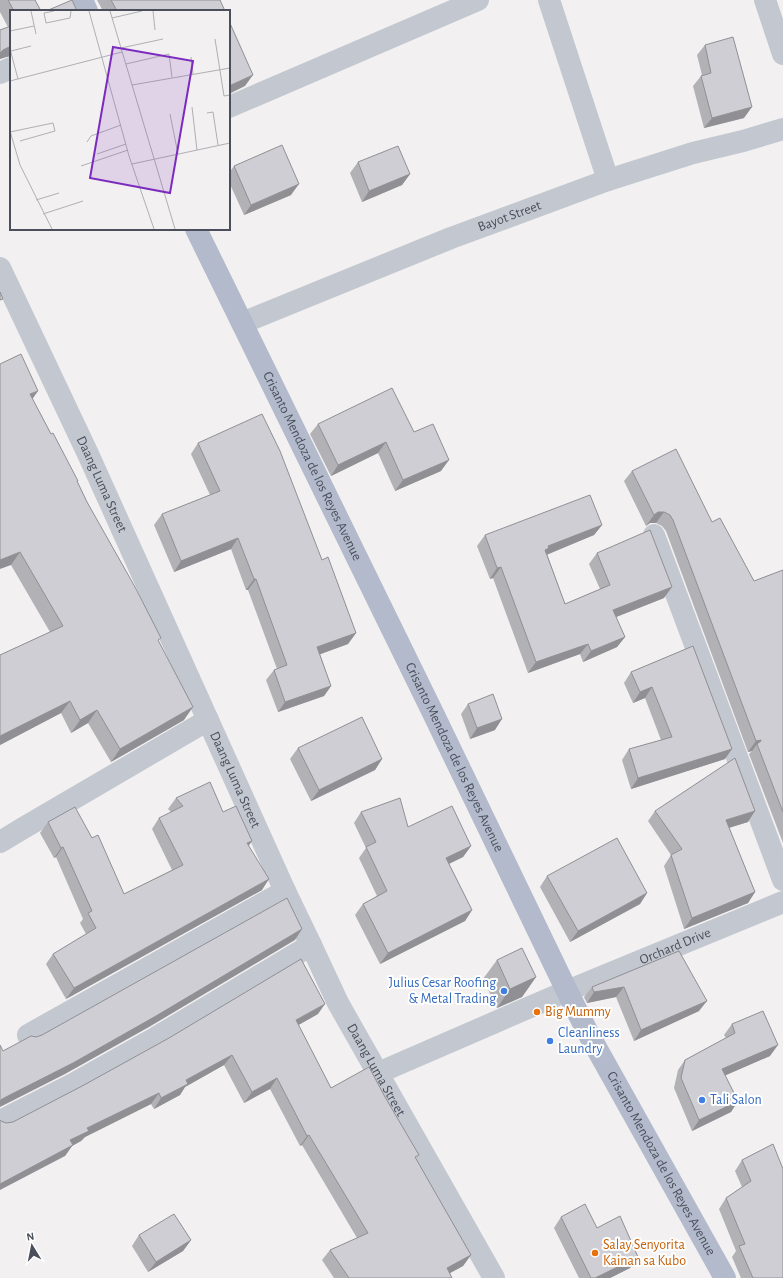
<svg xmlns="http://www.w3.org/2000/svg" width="783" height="1278" viewBox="0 0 783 1278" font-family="'Alegreya Sans',sans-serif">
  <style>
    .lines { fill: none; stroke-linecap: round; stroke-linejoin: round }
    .minor { stroke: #c2c7d0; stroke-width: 22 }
    .major { stroke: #b2bacb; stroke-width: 22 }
    .wall { fill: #b1b1b6 }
    .shaded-wall { fill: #909094 }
    .building { fill: #ceced4; stroke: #909094 }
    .shop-dot { fill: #3f7fe0; stroke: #fff; stroke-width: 1.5 }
    .food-dot { fill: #e8710a; stroke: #fff; stroke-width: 1.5 }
    .labels { text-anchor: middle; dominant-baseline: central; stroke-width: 4; stroke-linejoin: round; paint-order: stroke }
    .street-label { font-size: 14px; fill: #4a4f5b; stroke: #fff }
    .shop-label { font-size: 14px; fill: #366cbe; stroke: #fff; text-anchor: start }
    .food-label { font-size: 14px; fill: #c56008; stroke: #fff; text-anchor: start }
    .inset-road { fill: none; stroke: #afb0b4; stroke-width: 1 }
    .view { fill: #7b2cbf; fill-opacity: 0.15; stroke: #7b2cbf; stroke-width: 2 }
    .inset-edge { fill: none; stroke: #4a4f5b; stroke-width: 2 }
  </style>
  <rect width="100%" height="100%" fill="#f2f0f0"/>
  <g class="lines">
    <g class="minor">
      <path d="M549,0l59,180"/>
      <path d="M765,0l18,54"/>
      <path d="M0,73l11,-5"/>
      <path d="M229,107l249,-107"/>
      <path id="s1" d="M0,268l88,186 197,437 26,54 27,58 156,275"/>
      <path id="s2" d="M242,323l209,-85 157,-58 85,-27 50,-12 40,-12"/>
      <path d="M654,535l129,345"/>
      <path d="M0,842l25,-15 183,-107"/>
      <path d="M28,1035l257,-144"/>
      <path id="s3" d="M378,1073l189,-82 216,-89"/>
      <path d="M0,1121l71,-36 84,-47 156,-93"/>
    </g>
    <g class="major">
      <path d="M82,0l5,11"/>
      <path id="s4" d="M196,229l237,484 134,278 21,42 137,245"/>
    </g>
  </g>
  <path class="wall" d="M0,0h35l6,11h-30v45l-5,1 -6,2v-29l8,-3 -8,-15z
    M97,0h124l-1,1 5,10h-122z
    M705,45l39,73 -40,10 -11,-42 8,-10 1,-1 -5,-20z
    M358,162l52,12 -8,11 -40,17 -12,-29z
    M234,166l57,29 -47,20 -15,-33v-9z
    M32,398l19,36 27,47 -1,1 10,20 72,140 25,78 -73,42 -23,-39 -17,10 -10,-20 -61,32v-90l50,-23 -39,-67z
    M318,424l96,8 27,39 -46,20 -17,-38 -47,23 -21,-42z
    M198,443l124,117 34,73 -8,11 -28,10 11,32 -7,10 -46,16 -12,-32 8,-10 3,-1 -29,-79h-2l-15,-41 -57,23 -20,-47 8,-11 48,-19 -19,-41z
    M632,471l80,51 42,59 29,-11v273l-34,-89 3,-3 -4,1 -82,-221 -4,-5 -6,-3h-6l-4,3 -22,-45z
    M602,525l-8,10 -47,19 18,50 35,-15 -11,-25 8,-11 67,45 -48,19 9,20 -8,10 -34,15 -3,-8 -52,19 -35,-95 -3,1 -13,-33 8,-11z
    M693,646l32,113 -94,30 -9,-29 7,-11 32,-9 -16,-42 -12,5 -9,-20 7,-11z
    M468,704l27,26 -25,9 -9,-25z
    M298,748l84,11 -7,11 -64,31 -21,-42z
    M176,798l47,14 26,34 13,44 -196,109 -20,-35 7,-10 33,-20 -6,-11 3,-4 -27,-62 -2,1 -14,-25 8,-11 76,72 48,-24 -20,-41 7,-11 12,-6 -3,-3z
    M655,811l93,11 -19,6 26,64 -7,11 -64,26 -20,-63 7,-11 -23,-34z
    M361,812l47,15 63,19 -8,11 -14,7 23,46 -7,11 -85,43 -25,-49 8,-11 14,-8 -18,-38 7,-10 -12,-25z
    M547,876l100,17 -7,11 -70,38 -30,-55z
    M679,951l20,60 -65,30 -18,-44 -29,6 -3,-6 8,-10z
    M497,960l39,17 -14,20 -25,11 -14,-29z
    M318,1014l-20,11 33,63 85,71 55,96 -8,11 -13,7 2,5h-118l-12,-18 8,-10 27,-12 -55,-93 -2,1 -30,-57 -26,14 -20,-38 -39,22 -5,8 -26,14 -3,-5 -66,33 -4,4 -9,5 -7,10 -64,-35 5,2 7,-1z
    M732,1024l38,32 -45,19 13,26 -7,11 -39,19 -18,-43 4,-18 7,-10 41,-22 -2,-3z
    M773,1144l10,134h-42l-9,-21 4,-6 -17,-42 7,-11 16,-11 -7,-16 7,-11z
    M561,1217l36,11 41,29 -8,11 -20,10h-31l-25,-50z
    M139,1235l52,5 -8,11 -35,21 -16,-26z"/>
  <path class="shaded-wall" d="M11,46v10l-5,1 -6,2v-6l3,-3z
    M253,75l-8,11 -16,8v-8z
    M752,107l-8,11 -40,10 8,-10z
    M410,174l-8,11 -40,17 7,-11z
    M299,184l-8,11 -47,20 7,-10z
    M38,391l-9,13 1,-10z
    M386,442l-8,11 -47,23 7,-11z
    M449,460l-8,11 -46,20 8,-11z
    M658,512h6l-8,11h-6l-4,3 8,-11z
    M602,525l-8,10 -50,21 -6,4 10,-14z
    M238,538l-7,11 -57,23 7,-11z
    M20,552l-9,13 -11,4v-9z
    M501,567l-8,11 -3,1 7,-11z
    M254,579h2l-8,11h-2z
    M672,587l-8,11 -58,23 7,-11z
    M356,633l-8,11 -38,14 7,-11z
    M625,637l-8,10 -34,15 8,-11z
    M588,644l-8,10 -52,19 8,-11z
    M331,686l-7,10 -46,16 7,-10z
    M652,687l-7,11 -12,5 7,-11z
    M70,701l-9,12 -61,32v-9z
    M193,707l-9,13 -73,42 9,-13z
    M97,710l-9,13 -17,10 9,-13z
    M502,719l-7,11 -25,9 7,-11z
    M761,740l-4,5v-1l-5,7 -4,1 8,-11z
    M732,749l-7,10 -94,30 7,-11z
    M382,759l-7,11 -64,31 8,-11z
    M755,811l-7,11 -30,9 8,-11z
    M252,841l-7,10 2,-8z
    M471,846l-8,11 -25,12 8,-11z
    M63,847l-7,10 -2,1 7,-10z
    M269,879l-7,11 -196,109 8,-11z
    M755,892l-7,11 -64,26 8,-11z
    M647,893l-7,11 -70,38 8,-11z
    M472,910l-7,11 -85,43 8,-11z
    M302,929l-7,11 -146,87 -84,47 -65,33v-6l2,-2z
    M536,977l-14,20 -25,11 13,-19z
    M624,987l-8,10 -29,6 7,-11z
    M707,1001l-8,10 -65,30 7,-11z
    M325,1004l-7,10 -30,17 8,-11z
    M778,1045l-8,11 -55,24 7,-11z
    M232,1055l-8,10 -39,22 -5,8 -26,14 7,-11 25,-18z
    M277,1078l-7,11 -26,14 8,-11z
    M159,1093l-8,11 -66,33 -4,4 -9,5 -7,10 -65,34v-6l70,-44 17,-12z
    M738,1101l-7,11 -39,19 7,-11z
    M309,1135l-7,10 -2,1 7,-10z
    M191,1240l-8,11 -35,21 8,-10z
    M471,1255l-8,11 -22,12 6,-10z
    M638,1257l-8,11 -20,10h-15z"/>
  <path class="building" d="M8,0h27l6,11h-27z
    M72,0l5,11h-31z
    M111,0h109l5,11h-108z
    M229,21l24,54 -24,11z
    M11,26v20l-8,4 -3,3v-23z
    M733,37l19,70 -40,11 -11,-42 10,-3 -6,-28z
    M282,145l17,39 -48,21 -17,-39z
    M398,146l12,28 -41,17 -11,-29z
    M0,292l3,7 -3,1z
    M21,354l17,37 -8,3 21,40 2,-1 25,48h-1l10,21 48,85 26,51 -3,2 35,67 -73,42 -23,-39 -17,10 -10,-19 -70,35v-81l63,-29 -43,-74 -20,8v-196z
    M392,388l22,44 19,-8 16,36 -46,20 -17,-38 -48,23 -20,-41z
    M262,414l18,37 42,109 6,-3 28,76 -39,14 14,39 -46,16 -11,-32 13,-5 -31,-86h-2l-16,-41 -57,23 -19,-47 58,-23 -22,-48z
    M676,449l36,73 8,-4 34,63 29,-11v242l-26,-68 4,-3v-1l-5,1 -83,-221 -3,-5 -6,-3h-6l-4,3 -22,-44z
    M590,495l12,30 -54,21 1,2 -4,2 20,54 45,-19 -13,-32 53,-23 22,57 -59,23 12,27 -34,14 -3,-7 -52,18 -35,-95 -4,1 -12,-33z
    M693,646l39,103 -94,29 -9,-29 43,-12 -20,-50 -12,5 -9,-20z
    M493,694l9,25 -25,9 -9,-24z
    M362,717l20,42 -63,31 -21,-42z
    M735,758l20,53 -29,9 29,72 -63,26 -21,-63 11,-6 -27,-38z
    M210,782l13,30 13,-6 16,35 -5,2 22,36 -195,109 -21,-34 43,-26 -8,-15 4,-2 -29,-64 -2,1 -13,-26 27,-15 17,31 6,-3 26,59 59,-29 -24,-47 24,-12 -7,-8z
    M400,798l8,29 44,-21 19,40 -25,12 26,52 -84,43 -25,-49 24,-13 -21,-44 10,-5 -15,-30z
    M617,838l30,55 -69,38 -31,-55z
    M287,898l15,31 -146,87 -83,47 -71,36 -2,2v-56l3,6 28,-15 5,1 6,-2z
    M522,948l14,29 -26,12 -13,-29z
    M679,951l28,50 -66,29 -17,-43 -30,5 -2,-5z
    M301,959l24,45 -29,16 35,68 38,-21 16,30 34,58 -4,2 56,98 -24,13 5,10h-103l-19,-28 38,-17 -59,-98 -2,1 -30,-58 -25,14 -20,-37 -46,25 2,4 -27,14 -2,-5 -72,35 2,3 -19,9 3,5 -73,39v-64l1,1 5,2 7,-1 71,-37 85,-47z
    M763,1011l15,34 -56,24 16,32 -39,19 -18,-42 4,-18 50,-27 -3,-9z
    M773,1144l10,25v109h-30l-14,-32 6,-2 -19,-46 25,-17 -9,-21z
    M585,1204l12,24 23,-12 18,41 -43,21h-4l-30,-61z
    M174,1214l17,26 -35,22 -17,-27z"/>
  <g class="shop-dot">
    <circle cx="504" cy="991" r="4"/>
    <circle cx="550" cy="1041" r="4"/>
    <circle cx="702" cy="1100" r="4"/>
  </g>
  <g class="food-dot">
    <circle cx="537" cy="1012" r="4"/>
    <circle cx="595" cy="1253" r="4"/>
  </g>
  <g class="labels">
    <g class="street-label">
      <text stroke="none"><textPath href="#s2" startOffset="288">Bayot Street</textPath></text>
      <text stroke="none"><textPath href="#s4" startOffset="264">Crisanto Mendoza de los Reyes Avenue</textPath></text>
      <text stroke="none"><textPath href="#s1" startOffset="239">Daang Luma Street</textPath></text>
      <text stroke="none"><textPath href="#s4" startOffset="588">Crisanto Mendoza de los Reyes Avenue</textPath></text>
      <text stroke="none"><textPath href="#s1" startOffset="563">Daang Luma Street</textPath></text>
      <text stroke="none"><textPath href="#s3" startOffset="323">Orchard Drive</textPath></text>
      <text stroke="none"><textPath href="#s1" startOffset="886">Daang Luma Street</textPath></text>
      <text stroke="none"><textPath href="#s4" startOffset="1044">Crisanto Mendoza de los Reyes Avenue</textPath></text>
    </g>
    <g class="shop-label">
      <text x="496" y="983" text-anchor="end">Julius Cesar Roofing<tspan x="496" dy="16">&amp; Metal Trading</tspan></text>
      <text x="558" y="1033">Cleanliness<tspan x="558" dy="16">Laundry</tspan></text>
      <text x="710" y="1100">Tali Salon</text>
    </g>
    <g class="food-label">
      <text x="545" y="1012">Big Mummy</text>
      <text x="603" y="1245">Salay Senyorita<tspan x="603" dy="16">Kainan sa Kubo</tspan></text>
    </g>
  </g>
  <g transform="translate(10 10)">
    <rect width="220" height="220" fill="#f2f0f0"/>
    <path class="inset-road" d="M21,1l5,23M44,1l-10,2 2,10 24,-5 1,-7M79,1l40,145 25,73M100,1l65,218M143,1l2,19M102,8l30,-7M0,21l24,-5M205,29l9,57 6,-1M111,38l42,-9M0,39l8,30M1,41l20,-5M181,47l2,17M116,54l43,-10 3,23M0,71l112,-29M122,75l98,-17M182,97l5,43M197,103l6,-1 5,33M160,104l8,40M0,121l10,34 32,64M0,122l43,-9 2,8 -35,10M77,132l4,-6 30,-11M87,144l29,-10M122,154l98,-21M71,156l47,-16M26,190l23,-7M33,204l40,-13"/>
    <path class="view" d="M103,37l80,14 -23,132 -80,-15z"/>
    <rect width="220" height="220" class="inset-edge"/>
  </g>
  <g transform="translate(32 1246) rotate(350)" stroke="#ffffff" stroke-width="3" paint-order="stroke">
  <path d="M0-3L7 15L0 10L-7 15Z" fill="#4a4f5b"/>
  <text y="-6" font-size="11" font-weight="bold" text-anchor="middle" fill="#4a4f5b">N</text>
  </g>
</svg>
